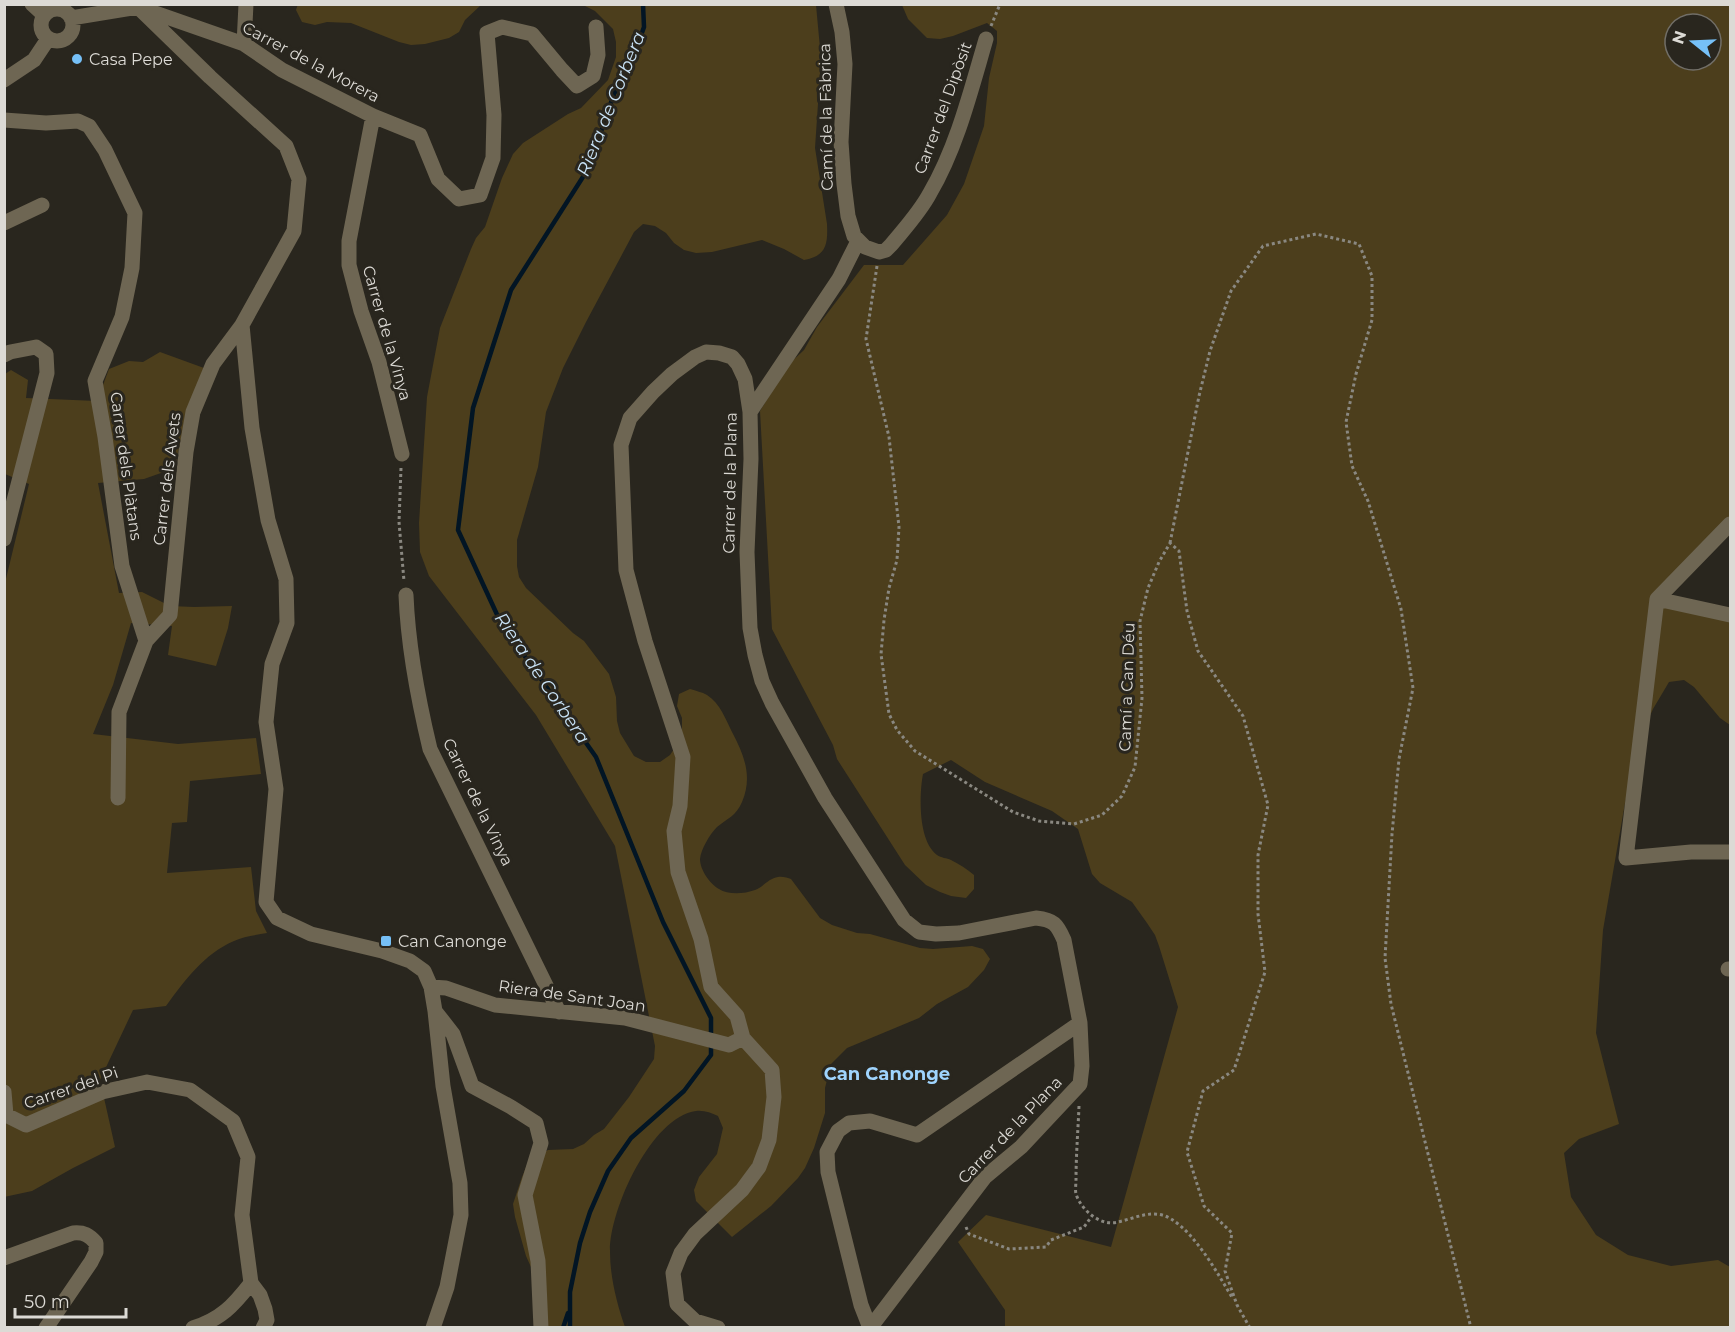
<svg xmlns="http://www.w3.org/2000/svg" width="1735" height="1332" viewBox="0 0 1735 1332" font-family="Montserrat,sans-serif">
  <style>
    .green { fill: #4c3e1c; fill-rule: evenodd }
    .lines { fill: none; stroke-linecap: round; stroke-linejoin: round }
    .stream { stroke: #021524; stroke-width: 4.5 }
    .path { stroke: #8a8881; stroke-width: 3; stroke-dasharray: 3 3; stroke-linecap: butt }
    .minor { stroke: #6e6653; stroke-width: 15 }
    .poi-dot { fill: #76c0f7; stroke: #29261e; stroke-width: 2 }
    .labels { text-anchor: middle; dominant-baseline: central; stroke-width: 6; stroke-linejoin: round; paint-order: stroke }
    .poi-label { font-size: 16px; fill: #dcdad5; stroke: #29261e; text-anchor: start }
    .street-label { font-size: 16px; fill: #dcdad5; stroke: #29261e }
    .water-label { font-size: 18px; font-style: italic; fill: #c8e2f6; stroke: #29261e }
    .neighbourhood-label { font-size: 18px; font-weight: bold; fill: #9fd4fd; stroke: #29261e }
  </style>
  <rect width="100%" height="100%" fill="#29261e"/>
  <path class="green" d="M298,4h183v1l-16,15 -6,12 -10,6 -24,6 -14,1 -12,-3 -48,-19 -24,-1 -12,3 -13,-3 -6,-12z
    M583,5h233l4,43v26l-5,74 12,76c1,21 -1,32 -23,36l-20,-11 -22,-9 -50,12 -16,1 -12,-3 -10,-7 -8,-10 -11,-7 -12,-2 -9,8 -48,90 -23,46 -17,44 -8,55 -21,73v26l2,11 7,11 47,45 11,8 25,33 7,23 1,24 3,12 14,23 12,6h14l10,-7 8,-12 4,-12v-13l-5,-12 2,-12 11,-5c6,2 12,3 17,6 13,8 19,25 25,37 12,23 21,44 10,70 -6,14 -14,16 -25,25 -7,7 -16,22 -17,32 0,11 10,25 19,30 9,6 25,5 36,1 8,-3 14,-12 23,-13 4,-1 10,1 13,2l29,39 12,7 25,8 13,1 50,14 13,1 39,-3 11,3 7,10 -6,11 -16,17 -31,17 -18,14 -72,30 -16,16 -6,24v25l-11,35 -9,20 -7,10 -27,28 -39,31 -36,-36 -2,-11 5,-13 18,-23 6,-26 -5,-12c-7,-3 -14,-6 -22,-5 -45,6 -87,100 -86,141 0,25 7,52 15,75h-87l-7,-60 -5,-11 -11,-39 -2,-13 9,-27 5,-12 11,-9 10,-6 25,-1 11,-5 10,-9 10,-6 25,-32 25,-38 1,-13 -40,-200 -79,-131 -107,-139 -9,-24 -1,-29 8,-126 13,-69 31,-79 5,-11 9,-11 17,-49 11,-24 10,-11 45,-29 13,-6 27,-28 8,-23v-15l-3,-13 -18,-18z
    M902,5h828v512l-73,82 73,17v109l-10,-7 -26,-31 -10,-7 -15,2 -16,27 -11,25 -17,69 -22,127 -7,103 23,91 -40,15 -15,14 7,44 25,38 32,20 43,11 47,-6 12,7v60h-725v-17l-47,-68 28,-27 125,32 67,-240 -19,-61 -4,-11 -8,-12 -15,-21 -32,-19 -8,-9 -14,-45 -26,-18 -67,-29 -34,-22 -28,14c-4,21 -5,67 14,81 4,3 10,3 14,5 8,4 16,9 23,15v14l-8,9 -15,-2 -11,-4 -14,-7 -21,-20 -68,-106 -4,-14 -61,-116 -12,-218 27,-45 17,-16 13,-23 47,-62h39l44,-50 17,-31 20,-58 5,-48 8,-35v-12l-10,-8 -34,13 -13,3 -13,-1 -19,-19zM1675,24h36v36h-36z
    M160,352l44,16 -19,51 -10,49 -31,11 -46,4 21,110 23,-1 28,14 24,1 38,-1 -4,22 -12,38 -48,-11 4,-29 -41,-3 -18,62 -20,49 85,10 78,-6 5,36 -71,7 -3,41 -15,1 -5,50 84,-6 5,44 11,22c-10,2 -23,3 -33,8 -30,13 -49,39 -68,65l-33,4 -33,70 15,67 -42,21 -41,23 -28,6v-610l25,-103 -24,-10v-100l6,-4 17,10 -2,18 71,3 12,-32 20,-8 14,1z"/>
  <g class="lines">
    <path class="stream" d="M563,1328l5,-15
      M570,1328v-36l10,-49 10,-31 18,-41 23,-33 53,-47 27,-36v-37l-48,-96 -67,-165 -96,-136 -42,-91 15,-122 38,-118 77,-121 26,-75 17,-30 13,-37 -1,-23"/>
    <path class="path" d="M991,26l9,-22
      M877,266l-11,73 23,98 10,90 -2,33 -8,28 -5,32 -3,34 8,60 8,16 18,21 98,61 26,9 35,3 28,-9 20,-19 13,-29 7,-69 -2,-77 8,-33 11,-26 11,-19 9,8 8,60 11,40 45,65 25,89 -10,50v59l7,58 -31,98 -31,21 -16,61 17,54 28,27 -7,38 12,34 13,23
      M401,468l-2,54 5,59
      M1170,543l29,-147 11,-45 21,-60 32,-45 53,-12 43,10 13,32v44l-16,54 -10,48 6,44 16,35 33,108 12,79 -14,71 -7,75 -7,124 6,46 80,324
      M1079,1106c-1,25 -3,49 -3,74 0,4 -1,10 0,14 5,16 25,33 42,28 18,-4 36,-14 53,-3 25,15 47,55 62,80
      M966,1227l3,7 40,15 37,-2 5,-7 33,-13 8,-11"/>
    <path class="minor" d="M32,4l12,11
      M836,4l6,28 3,32 -4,78 3,42 4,32 6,20 11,11 14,5 7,-2 5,-5c14,-17 29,-33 39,-52 27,-46 41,-103 56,-154
      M138,7l72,70 76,69 13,33 -5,52 -52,94 10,103 16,92 18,59 1,44 -15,41 -6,58 10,67 -10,113 11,16 34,16 71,17 28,10 14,10 7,16 4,24 8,75 17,97 1,32 -14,72 -14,41
      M41 25a16 16 0 1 1 32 0a16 16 0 1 1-32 0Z
      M71,18l67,-11 106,37 38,26 91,46 47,19 18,44 21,20 21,-4 13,-37 1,-43 -7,-82 15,-6 30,7 30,36 15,16 16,-10 5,-21 -2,-28
      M244,44l2,-40
      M4,80l30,-20 14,-21
      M373,116l-24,125v24l12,46 18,51 23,92
      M4,120l42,3 32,-2 11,5 16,24 30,63 -3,55 -10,49 -27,64 10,56 17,129 24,75 -27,71 -1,86
      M4,223l38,-18
      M4,355l6,-3 26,-5 10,7 1,19 -43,166
      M750,412l89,-133 19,-38
      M1730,524l-73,75 73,16
      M406,595c2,52 12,104 24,154l129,263
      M1657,599l-31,259 65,-6h39
      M146,641l24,-26 16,-163 7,-40 20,-48 29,-39
      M1728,969h2
      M431,987l15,1 49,17 130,13 104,27 14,-7
      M435,1011l18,23 19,52 39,21 25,16 5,20 -16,52 13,66 3,67
      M4,1092l2,23 20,10 76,-33 45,-10 43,8 43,31 15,36 -6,58 9,68 9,12 5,14 2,11 -4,8
      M4,1258l69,-25c11,-1 16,2 23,10v9l-5,10 -45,66
      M193,1328c28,-9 40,-22 58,-45
      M718,1328l-23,-7 -18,-17 -4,-31 8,-20 14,-19 47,-44 17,-23 10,-27 5,-43 -2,-27 -29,-32 -6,-22 -26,-29 -10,-48 -23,-67 -4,-41 6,-25 3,-49 -38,-116 -19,-71 -5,-125 9,-27 23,-26 19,-18 23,-17 11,-5 13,1 13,4 6,7 7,15 5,33 1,47 -4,93 3,76 5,27 7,26 10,22 53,95 79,122 15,12 17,2 23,-1 77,-15c18,2 21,6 28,22l16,83 2,43 -2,18 -59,63 -36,30 -115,151
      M870,1328l-9,-23 -33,-133 -1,-20 11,-21 11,-8 21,-2 47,14 163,-112"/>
  </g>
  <g class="poi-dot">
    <circle cx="77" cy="59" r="6"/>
    <rect x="380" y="935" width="12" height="12" rx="3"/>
  </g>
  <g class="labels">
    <g class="poi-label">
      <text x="89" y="59">Casa Pepe</text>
      <text x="398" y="941">Can Canonge</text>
    </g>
    <g class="street-label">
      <text transform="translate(311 62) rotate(28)">Carrer de la Morera</text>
      <text transform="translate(943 108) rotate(-70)">Carrer del Dipòsit</text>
      <text transform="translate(826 117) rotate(-91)">Camí de la Fàbrica</text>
      <text transform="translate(387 333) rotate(74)">Carrer de la Vinya</text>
      <text transform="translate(126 466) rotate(82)">Carrer dels Plàtans</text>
      <text transform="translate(167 479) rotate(-83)">Carrer dels Avets</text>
      <text transform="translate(730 483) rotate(-89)">Carrer de la Plana</text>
      <text transform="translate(1127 687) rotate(-88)">Camí a Can Déu</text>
      <text transform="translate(478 802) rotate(64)">Carrer de la Vinya</text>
      <text transform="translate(572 996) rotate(8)">Riera de Sant Joan</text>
      <text transform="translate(71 1088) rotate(-19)">Carrer del Pi</text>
      <text transform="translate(1010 1130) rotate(-46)">Carrer de la Plana</text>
    </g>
    <g class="water-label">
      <text transform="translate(611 104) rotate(-68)">Riera de Corbera</text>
      <text transform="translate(542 678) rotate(56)">Riera de Corbera</text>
    </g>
    <g class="neighbourhood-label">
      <text x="887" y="1074">Can Canonge</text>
    </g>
  </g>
  <rect width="1735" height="1332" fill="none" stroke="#dcdad5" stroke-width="12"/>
  <g transform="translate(1693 42) rotate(288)"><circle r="28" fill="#29261e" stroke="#716e67" stroke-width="1.5"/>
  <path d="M0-4.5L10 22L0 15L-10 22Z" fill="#76c0f7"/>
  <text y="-9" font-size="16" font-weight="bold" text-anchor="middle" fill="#dcdad5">N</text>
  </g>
  <path d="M15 1308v9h111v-9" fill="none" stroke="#dcdad5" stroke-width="3"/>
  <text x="24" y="1308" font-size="18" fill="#dcdad5" stroke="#29261e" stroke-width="4.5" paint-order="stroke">50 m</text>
</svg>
